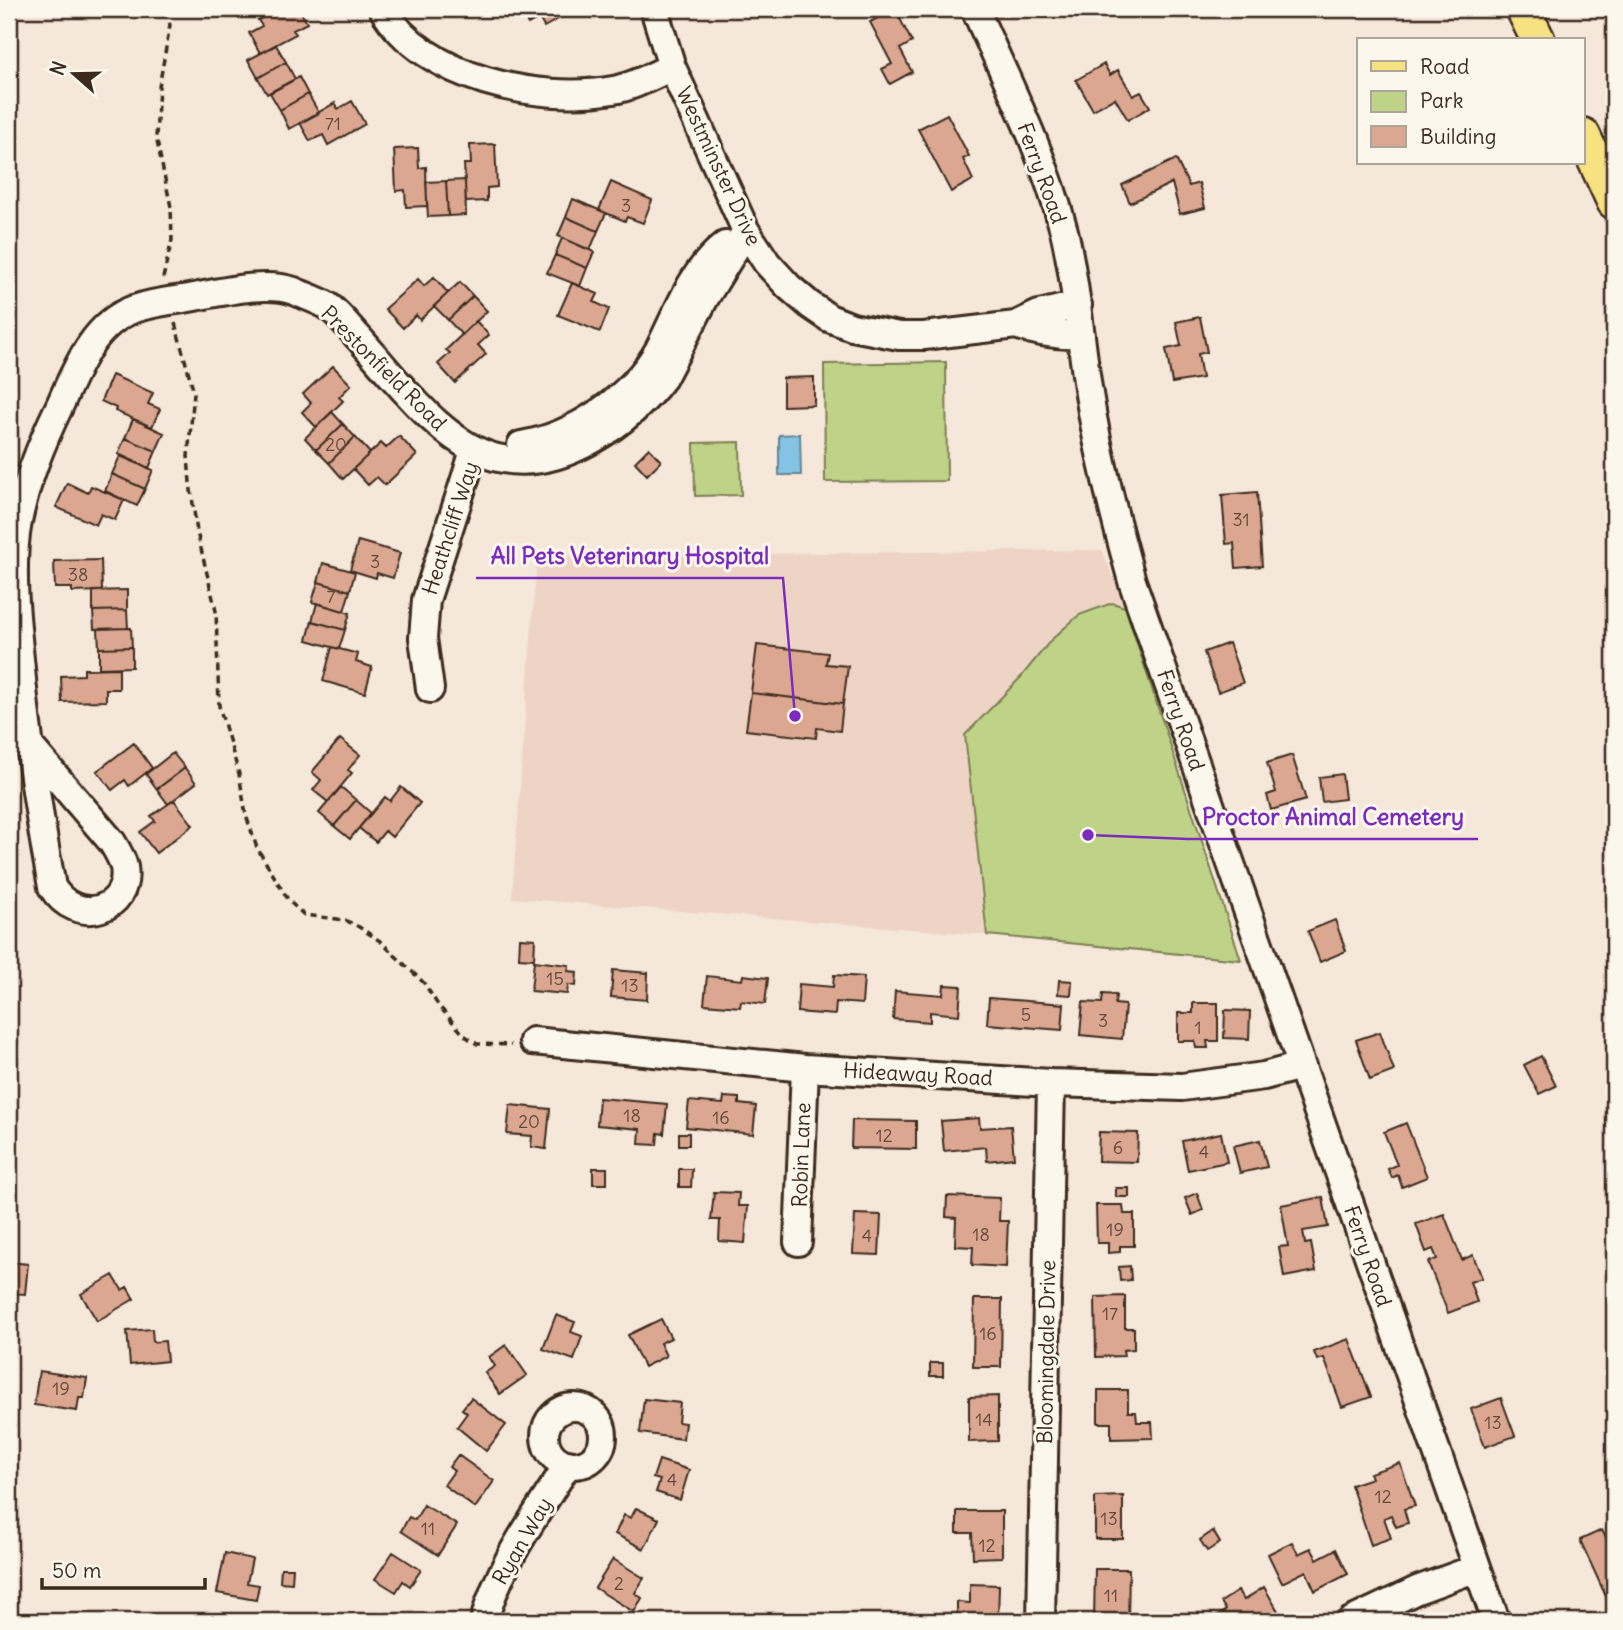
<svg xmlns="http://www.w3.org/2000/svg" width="1623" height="1630" viewBox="0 0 1623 1630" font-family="Delius,sans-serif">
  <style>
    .built { fill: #eed4c4 }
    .green { fill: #bfd388; stroke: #7d7e53; stroke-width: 2 }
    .water { fill: #84c3e4; stroke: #678695; stroke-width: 2 }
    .building { fill: #dca791; stroke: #3b2a1e; stroke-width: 2 }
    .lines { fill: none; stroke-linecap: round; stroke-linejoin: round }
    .minor-casing { stroke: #3b2a1e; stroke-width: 32 }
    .major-casing { stroke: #3b2a1e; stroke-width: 38 }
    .path { stroke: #3b2a1e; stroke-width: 3.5; stroke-dasharray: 7 5; stroke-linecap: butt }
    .minor { stroke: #fbf7ec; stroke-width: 26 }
    .major { stroke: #f6e281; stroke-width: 33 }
    .labels { text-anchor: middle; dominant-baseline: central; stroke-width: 6; stroke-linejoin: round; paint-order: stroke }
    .number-label { font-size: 18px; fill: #63493b }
    .street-label { font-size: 21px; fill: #3b2a1e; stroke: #fbf7ec }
    .leader { fill: none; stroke: #7b2cbf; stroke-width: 2.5 }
    .callout-dot { fill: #7b2cbf; stroke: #fbf7ec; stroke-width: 2.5 }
    .callout-label { font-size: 23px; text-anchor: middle; font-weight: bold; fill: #7b2cbf; stroke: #fbf7ec; stroke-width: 6; stroke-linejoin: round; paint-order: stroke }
  </style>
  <rect width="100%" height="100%" fill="#f5e7da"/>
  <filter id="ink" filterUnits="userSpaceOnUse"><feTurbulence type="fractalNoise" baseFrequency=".0143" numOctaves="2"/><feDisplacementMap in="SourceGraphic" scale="14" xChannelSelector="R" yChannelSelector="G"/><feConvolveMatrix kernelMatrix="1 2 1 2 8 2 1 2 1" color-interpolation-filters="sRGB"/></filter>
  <g filter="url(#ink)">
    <path class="built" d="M1102,550l23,57 -13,-4 -34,12 -27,25 -30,37 -56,58 22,200 -475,-37 25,-342z"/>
    <path class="green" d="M946,362l1,119 -122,1 -1,-118z
      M740,442l1,53 -46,1 -1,-53z
      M1112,603l13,4 116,353 -254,-25 -22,-200 56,-58 30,-37 28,-25z"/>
    <path class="water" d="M800,434l1,41h-22v-40z"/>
    <path class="building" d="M279,9h20l8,14 -14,7 3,4 -36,19 -11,-20 13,-7 -4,-6z
      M519,9h57l-32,18 -5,-9 -11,6z
      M895,9l17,33 -12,7 12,23 -22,12 -8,-15 10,-5 -22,-42z
      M276,45l10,17 -28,16 -10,-18z
      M286,62l9,17 -28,15 -9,-16z
      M1104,64l6,11 8,-5 15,26 8,-4 9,15 -22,13 -13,-22 -22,12 -17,-30z
      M299,77l9,17 -28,16 -10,-17z
      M308,94l11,19 -30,16 -9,-19z
      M352,101l13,23 -37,21 -5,-10 -13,6 -10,-18 35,-20 3,6z
      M947,114l22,42 -6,3 10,21 -22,12 -33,-63z
      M495,144l2,43 -10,1v13l-21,1 -2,-38h7l-1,-19z
      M418,148l1,20 7,-1 1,39 -21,1 -1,-17 -9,1 -2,-42z
      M1176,159l13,27 10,-3 6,25 -25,6 -8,-31 -42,20 -8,-18z
      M465,180l1,35 -18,1 -2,-35z
      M446,181l2,35 -20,1 -2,-35z
      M611,182l41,18 -9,23 -16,-6 -2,4 -26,-11z
      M573,199l33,14 -8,18 -32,-14z
      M566,217l32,14 -8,19 -32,-14z
      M562,238l32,14 -7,16 -32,-13z
      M555,255l32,13 -7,18 -33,-13z
      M434,277l14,16 -28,27 -4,-5 -13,13 -18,-19 33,-30 6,7z
      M460,282l13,14 -25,24 -14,-14z
      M572,283l26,11 -4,8 15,7 -9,23 -42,-17z
      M473,296l14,15 -25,24 -14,-15z
      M1200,317l7,35 -9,2 4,24 -30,5 -6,-34 15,-3 -5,-24z
      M476,321l13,14 -11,10 8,9 -31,29 -17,-19 12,-11 -4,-3z
      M333,366l18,19 -12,12 4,4 -27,26 -14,-15 9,-9 -8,-9z
      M112,375l41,18 -5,11 12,5 -8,18 -37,-16 1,-3 -15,-7z
      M814,377v28l-31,1v-28z
      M332,412l11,12 -27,26 -11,-12z
      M133,419l31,14 -8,18 -31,-13z
      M343,424l12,13 -26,26 -13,-13z
      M399,436l18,19 -32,30 -8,-8 -9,8 -15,-16 28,-26 5,5z
      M355,437l15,16 -27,26 -14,-16z
      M125,438l31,13 -7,17 -31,-14z
      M649,448l12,13 -14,14 -12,-13z
      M120,456l33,14 -8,19 -33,-15z
      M112,474l33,15 -8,17 -32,-15z
      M67,483l21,10 3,-7 33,14 -9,20 -14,-6 -5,11 -40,-18z
      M1257,492l5,74 -26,2 -2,-25 -8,1 -4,-49z
      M358,541l42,12 -7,25 -16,-5 -1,5 -26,-8z
      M101,560l1,31 -30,1v-4h-17l-1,-27z
      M323,563l32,9 -5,19 -32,-9z
      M318,582l32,9 -6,20 -32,-9z
      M127,590v20l-34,1v-20z
      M317,603l33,10 -5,17 -33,-9z
      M127,610l1,18 -34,1 -1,-18z
      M312,621l33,9 -6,19 -32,-9z
      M131,628l1,19 -33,1 -1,-19z
      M1229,643l14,40 -25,9 -14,-40z
      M757,645l71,8 -2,11 22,2 -5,38 -92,-11z
      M132,647v20l-33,1v-20z
      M332,647l26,7 -2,8 16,5 -7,26 -42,-12z
      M119,668v21h-13v12l-44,1 -1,-26 23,-1v-6z
      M751,693l92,11 -3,27 -23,-3 -1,10 -70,-8z
      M340,739l20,16 -12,15 4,3 -24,29 -15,-12 8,-10 -9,-8z
      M134,743l18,25 -23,18 -4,-6 -13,10 -15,-19z
      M173,753l12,15 -28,21 -11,-15z
      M1292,755l14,45 -35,10 -4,-15 9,-3 -9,-29z
      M185,768l11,15 -28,21 -11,-15z
      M1342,774l3,25 -23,3 -3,-25z
      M341,787l15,13 -22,26 -15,-13z
      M401,787l19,16 -28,34 -7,-6 -9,11 -17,-14 26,-31 5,4z
      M174,800l19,25 -37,28 -16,-21 15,-11 -4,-5z
      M356,800l15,13 -21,26 -16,-13z
      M1335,920l11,31 -26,11 -12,-31z
      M520,938l15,1 -1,20 -15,-1z
      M534,961l35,4 -1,6 9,1 -1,14 -8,-1 -1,9 -36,-3z
      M613,970l35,3 -1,27 -36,-3z
      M743,975l25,3 -3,26 -24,-3 -1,6 -36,-3 3,-28 35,4z
      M834,975l30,2 -2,27 -26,-2 -1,13 -38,-3 2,-28 34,3z
      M1059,980l13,1 -1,14 -13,-1z
      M944,985l17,1 -2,29 -29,-3v10l-37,-3 2,-28 48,4z
      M1103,994l13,1 -1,9 10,1 -3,34 -42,-4 3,-33 19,1z
      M989,998l75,6 -2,26 -75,-6z
      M1193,1003h25v38h-11l1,7h-12l-1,-7h-17v-28h15z
      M1225,1010l25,1 -1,28 -25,-1z
      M1380,1032l14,39 -24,9 -14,-40z
      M1541,1056l15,30 -17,8 -15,-29z
      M724,1097l15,1v6l17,2 -3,28 -67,-7 3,-26 34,3z
      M599,1098l68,6 -3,30 -6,-1 -1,12 -18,-1 1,-15 -43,-4z
      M510,1105l40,4 -4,40 -15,-2 1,-11 -25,-2z
      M979,1118l1,10 31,-2 3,32 -27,3 -1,-14 -42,4 -3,-30z
      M852,1120l64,1v28l-65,-1z
      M1406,1123l21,54 -25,10 -4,-12 -6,3 -4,-9 9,-4 -13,-33z
      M1099,1132l39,1 -1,29 -39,-1z
      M679,1133h10v12h-10z
      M1221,1133l6,29 -39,8 -6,-29z
      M1260,1140l7,27 -27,6 -7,-27z
      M593,1168h14v16h-14z
      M679,1169h13l-1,18h-12z
      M1116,1188h13v9h-13z
      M714,1192l25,1 -1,13h10l-3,37 -26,-2 1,-21h-9z
      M1197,1193l6,17 -11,5 -7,-17z
      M947,1196l53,2 -1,23h9l-2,46 -34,-2 1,-18 -18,-1 1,-28 -10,-1z
      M1323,1197l5,30 -25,4 2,13 6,-1 5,28 -32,6 -5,-30 9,-1 -7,-41z
      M1096,1205h27l1,9h10v32h-14v6l-12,1v-10h-11z
      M855,1214l26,1 -2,40 -26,-1z
      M1444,1214l18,46 11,-5 9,23 -12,4 7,20 -29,11 -20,-51 9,-3 -4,-10 -7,3 -10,-28z
      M9,1262l19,2 -3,30 -16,-1z
      M1130,1266l1,14 -11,1 -1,-14z
      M113,1275l9,15 5,-3 7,12 -37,22 -16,-27z
      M1125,1296v32h9v21l-11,1 1,6 -28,1 -1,-60z
      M974,1299h28l-1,68h-28z
      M556,1315l19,7 -4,10 11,4 -8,24 -31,-11z
      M661,1319l10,19 -11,5 6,13 -22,11 -16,-32z
      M152,1329l1,13 12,-1 2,20 -37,4 -3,-34z
      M1349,1339l22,58 -29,10 -18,-49 -7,2 -3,-8z
      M506,1345l21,30 -27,19 -15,-21 10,-7 -6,-9z
      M930,1363h13v13h-13z
      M39,1371l48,7 -3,20h-5l-2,13 -43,-6z
      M1098,1390h30v22h8l1,10h15l1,16 -42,1v-16h-13z
      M998,1396v45l-29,1v-45z
      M471,1398l35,27 -20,26 -29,-24 10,-14 -5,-4z
      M1501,1398l14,38 -30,11 -14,-38z
      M644,1399l36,4 -2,19 7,1 -2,16 -43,-6z
      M458,1455l36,26 -19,27 -31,-23 10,-14 -5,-4z
      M659,1460l30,10 -9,30 -24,-8 4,-12 -7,-2z
      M1400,1463l15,43 -11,3 4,14 -12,4 -5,-12 -7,3 7,20 -20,7 -20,-60 21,-7 -2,-5z
      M1123,1496v43h-28v-42z
      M424,1505l33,20 -19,30 -37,-24 8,-14 6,3z
      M636,1508l23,11 -15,30 -29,-15 9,-19 7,3z
      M957,1511h45v46l-29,1 -1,-25h-15z
      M1602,1530l12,24v44l-6,3 -28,-61z
      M1213,1531l7,12 -13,8 -7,-11z
      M1292,1542l6,12 13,-6 6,11 19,-10 12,25 -33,17 -9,-20 -24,12 -14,-29z
      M393,1552l28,18 -11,16 -7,-5 -7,11 -21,-13z
      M225,1553l27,6 -5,24 12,2 -3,15 -39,-7z
      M613,1559l31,19 -9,15 7,5 -8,14 -39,-24z
      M281,1568h12l-1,15 -12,-1z
      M1095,1569h34l-1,52h-34z
      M970,1584l29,1 -1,36h-41v-19l13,1z
      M1264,1587l14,24 -17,10h-51l16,-11 -5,-8 17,-11 6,9z"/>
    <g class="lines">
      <g class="minor-casing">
        <path id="minor" d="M383,9c41,70 156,94 230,81 20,-3 41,-15 59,-23
          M654,9l18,58 74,164 21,32 22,24 21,18 19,13 23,9 47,9h25l92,-11 23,-11 39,-9
          M975,9c32,72 69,145 89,222 13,54 16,109 25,163 10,64 26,125 43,187l364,1040
          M1016,325c22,8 41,11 65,10
          M521,445c54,-9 111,-48 138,-96 19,-37 32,-78 66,-104
          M430,689l-7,-51 3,-38 48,-149
          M28,744l84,98c5,8 10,16 12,25 7,43 -47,61 -72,20 -14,-76 -25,-152 -32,-228 -4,-41 -9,-84 -4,-125 6,-43 25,-90 44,-129 16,-36 33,-81 74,-96 15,-5 33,-8 49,-10 30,-5 82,-19 111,-8 11,5 24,9 34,15 11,8 21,21 30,31 38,42 88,113 145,122 60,11 126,-36 160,-81l42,-80 41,-67
          M533,1041l272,27 246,15 131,4 82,-11 37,-10
          M798,1242l7,-174
          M545 1436a29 29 0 1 1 58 0a29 29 0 1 1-58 0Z
          M484,1621c15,-57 53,-107 84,-157
          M1041,1621l10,-538
          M1351,1621l66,-31 60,-22"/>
      </g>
      <g class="major-casing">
        <path id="major" d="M1523,9l15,31
          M1583,135l31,67"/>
      </g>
      <path class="path" d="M163,278l9,-38 -1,-33 -15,-70 3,-50 11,-62 -5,-16
        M175,323l19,70 -6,63 2,27 7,49 19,79 3,95 20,68 7,41 11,33 32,53 15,14 41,5 14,7 21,14 44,42 14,22 26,30 13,9 34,1"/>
      <use href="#minor" class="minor"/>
      <use href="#major" class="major"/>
    </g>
  </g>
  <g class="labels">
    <g class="number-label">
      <text x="333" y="123">71</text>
      <text x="626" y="205">3</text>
      <text x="336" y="444">20</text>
      <text x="1241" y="519">31</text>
      <text x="375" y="561">3</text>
      <text x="78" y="574">38</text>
      <text x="331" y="596">7</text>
      <text x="555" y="978">15</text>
      <text x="630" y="985">13</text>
      <text x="1026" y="1014">5</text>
      <text x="1103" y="1020">3</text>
      <text x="1198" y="1027">1</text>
      <text x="632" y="1115">18</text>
      <text x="721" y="1117">16</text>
      <text x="529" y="1121">20</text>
      <text x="884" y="1135">12</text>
      <text x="1118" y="1147">6</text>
      <text x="1204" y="1151">4</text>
      <text x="1115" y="1229">19</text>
      <text x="981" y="1234">18</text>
      <text x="867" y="1235">4</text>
      <text x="1110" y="1313">17</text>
      <text x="988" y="1333">16</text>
      <text x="61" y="1388">19</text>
      <text x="984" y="1419">14</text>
      <text x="1493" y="1422">13</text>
      <text x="672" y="1479">4</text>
      <text x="1383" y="1496">12</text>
      <text x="1109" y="1518">13</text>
      <text x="428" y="1528">11</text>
      <text x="987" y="1545">12</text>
      <text x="619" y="1583">2</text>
      <text x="1111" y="1595">11</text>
    </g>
    <g class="street-label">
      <text transform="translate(719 166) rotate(65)">Westminster Drive</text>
      <text transform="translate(1042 173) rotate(70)">Ferry Road</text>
      <text transform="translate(384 368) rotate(45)">Prestonfield Road</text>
      <text transform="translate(450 528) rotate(-72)">Heathcliff Way</text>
      <text transform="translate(1181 720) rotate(71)">Ferry Road</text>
      <text transform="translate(918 1074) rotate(3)">Hideaway Road</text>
      <text transform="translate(801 1155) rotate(-88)">Robin Lane</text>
      <text transform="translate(1368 1256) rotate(71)">Ferry Road</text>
      <text transform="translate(1046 1352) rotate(-89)">Bloomingdale Drive</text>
      <text transform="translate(522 1541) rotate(-60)">Ryan Way</text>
    </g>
  </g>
  <path class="leader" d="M795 716L783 578H476M1088 835L1188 839H1478"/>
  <g class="callout-dot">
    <circle cx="795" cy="716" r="7"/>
    <circle cx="1088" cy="835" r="7"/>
  </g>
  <g class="callout-label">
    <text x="630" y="564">All Pets Veterinary Hospital</text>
    <text x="1333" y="825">Proctor Animal Cemetery</text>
  </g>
  <rect width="1623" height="1630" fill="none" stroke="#fbf7ec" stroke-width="35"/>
  <rect x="18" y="18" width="1588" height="1595" fill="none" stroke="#3b2a1e" stroke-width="2.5" filter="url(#ink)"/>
  <rect x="1357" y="38" width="228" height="126" fill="#fbf7ec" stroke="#aea59a" stroke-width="2"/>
  <rect x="1371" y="61" width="35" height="10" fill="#f6e281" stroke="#aea59a" stroke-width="2"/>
  <text x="1420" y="74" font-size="21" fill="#3b2a1e">Road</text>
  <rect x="1371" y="91" width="35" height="21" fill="#bfd388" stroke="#aea59a" stroke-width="2"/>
  <text x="1420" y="108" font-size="21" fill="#3b2a1e">Park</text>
  <rect x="1371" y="126" width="35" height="21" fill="#dca791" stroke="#aea59a" stroke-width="2"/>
  <text x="1420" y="144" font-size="21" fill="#3b2a1e">Building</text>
  <g transform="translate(74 74) rotate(290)" stroke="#fbf7ec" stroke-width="5" paint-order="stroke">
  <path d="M0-5L12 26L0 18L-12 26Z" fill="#3b2a1e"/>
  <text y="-10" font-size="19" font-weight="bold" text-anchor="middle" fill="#3b2a1e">N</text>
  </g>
  <path d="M42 1578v10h163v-10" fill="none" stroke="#3b2a1e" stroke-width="3.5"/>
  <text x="52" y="1578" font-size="21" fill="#3b2a1e" stroke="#fbf7ec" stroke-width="5" paint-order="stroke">50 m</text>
</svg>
